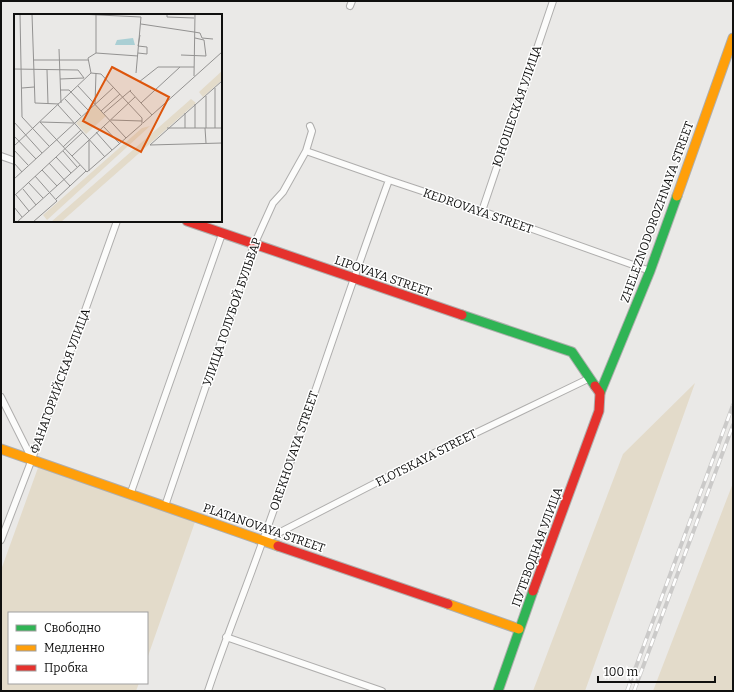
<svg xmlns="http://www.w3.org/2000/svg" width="734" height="692" viewBox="0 0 734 692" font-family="Bitter,serif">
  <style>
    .green { fill: #e3dbca }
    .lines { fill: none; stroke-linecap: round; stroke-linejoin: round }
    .street-casing { stroke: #afaead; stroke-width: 8 }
    .fast-casing { stroke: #afaead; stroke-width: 11 }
    .slow-casing { stroke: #afaead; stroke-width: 11 }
    .jam-casing { stroke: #afaead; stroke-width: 11 }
    .street { stroke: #fcfcfb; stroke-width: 6 }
    .fast { stroke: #30b455; stroke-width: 9 }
    .slow { stroke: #ff9f0a; stroke-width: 9 }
    .jam { stroke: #e5322d; stroke-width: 9 }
    .rail-casing { stroke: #cbcac9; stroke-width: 4 }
    .rail { stroke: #fff; stroke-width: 2.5; stroke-dasharray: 8; stroke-linecap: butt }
    .labels { text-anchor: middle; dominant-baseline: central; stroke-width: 3; stroke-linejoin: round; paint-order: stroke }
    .street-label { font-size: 12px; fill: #10100f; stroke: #fff }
    .inset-road { fill: none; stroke: #939291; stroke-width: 1 }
    .view { fill: #dd550c; fill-opacity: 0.15; stroke: #dd550c; stroke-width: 2 }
    .inset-edge { fill: none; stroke: #10100f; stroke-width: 2 }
  </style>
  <rect width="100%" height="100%" fill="#eae9e7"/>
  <path class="green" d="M695,383l-110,308h-52l90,-237z
    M39,465l157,54 -49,140v-46h-138v70h130l-3,8h-135v-121z
    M733,483v202l-2,6h-78z"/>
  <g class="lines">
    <g class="street-casing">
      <path id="street" d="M350,6l2,-5
        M306,151l83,29 93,31 168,60
        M1,156l14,5
        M482,211l71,-210
        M1,397l31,62
        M130,495l92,-261
        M165,506l89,-261 19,-42 10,-11 23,-41 6,-20 -2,-5
        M1,540l31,-81 85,-238
        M263,541l167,-86 160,-77
        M226,637l156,54
        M208,691c17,-51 37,-100 55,-151 43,-119 82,-240 126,-360"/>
    </g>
    <g class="fast-casing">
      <path id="fast" d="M462,315l110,37 23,34
        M600,393l50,-122 27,-75
        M498,691l35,-100"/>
    </g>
    <g class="slow-casing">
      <path id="slow" d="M677,196l56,-158
        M1,449l277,97
        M448,604l71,25"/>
    </g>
    <g class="jam-casing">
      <path id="jam" d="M187,221l275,94
        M278,546l170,58
        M533,591l66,-180 1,-18 -5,-7"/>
    </g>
    <use href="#street" class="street"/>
    <use href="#fast" class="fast"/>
    <use href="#slow" class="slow"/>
    <use href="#jam" class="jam"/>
    <g class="rail-casing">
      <path id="rail" d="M627,691l106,-286
        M634,691l99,-266"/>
    </g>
    <use href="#rail" class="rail"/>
  </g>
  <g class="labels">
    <g class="street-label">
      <text transform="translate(517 106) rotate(-71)">ЮНОШЕСКАЯ УЛИЦА</text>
      <text transform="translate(478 211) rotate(19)">KEDROVAYA STREET</text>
      <text transform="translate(657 212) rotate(-70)">ZHELEZNODOROZHNAYA STREET</text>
      <text transform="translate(383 276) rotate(19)">LIPOVAYA STREET</text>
      <text transform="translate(232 312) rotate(-71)">УЛИЦА ГОЛУБОЙ БУЛЬВАР</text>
      <text transform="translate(60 381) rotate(-70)">ФАНАГОРИЙСКАЯ УЛИЦА</text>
      <text transform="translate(294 451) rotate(-71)">OREKHOVAYA STREET</text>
      <text transform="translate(426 458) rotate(-27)">FLOTSKAYA STREET</text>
      <text transform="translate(264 528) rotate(19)">PLATANOVAYA STREET</text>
      <text transform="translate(537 547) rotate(-70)">ПУТЕВОДНАЯ УЛИЦА</text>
    </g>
  </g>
  <g transform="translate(14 14)">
    <rect width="208" height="208" fill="#eae9e7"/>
    <path d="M208,57v9l-19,17 -4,-5zM177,85l5,4 -135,119h-10zM82,91l10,11 -20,18 -10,-11zM136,112l-103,94 -4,-5 99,-87z" fill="#e3dbca"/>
    <path d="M119,24l2,7h-20l2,-5z" fill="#aacfd4"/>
    <path class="inset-road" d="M6,0l2,103 27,29M18,0l3,89 24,1M65,0l62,3 -5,56M153,0v3l27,1M127,10l53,8 6,1 2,5 11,1M45,35l2,54M82,39v-38M124,39l9,1v-7l-9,-1 2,-11M167,41l25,1 -2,-16 -9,-2M19,46h55M0,55l64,1 6,8M33,56l1,34M77,59l-3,-15 8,-5 42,3M180,62l1,-62M46,65l24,-1M125,68l19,-15h36M64,72l48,52M8,74l12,-1M46,76h9l19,20M116,77l22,24M192,82v32M51,85l16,17M127,89l39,-36M81,90l1,-31M181,90v24M44,91l47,52M87,97l19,-17M90,99l27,-23M171,99v15M97,106l31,1M0,108l28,31M26,108l47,50 55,-48v-6l-41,-44 -10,-1M26,108l34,1M129,109l79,-71M89,112l17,18M153,114h55M191,114l1,15M201,114v-40M82,118l16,18M0,122l22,23M136,131l72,-64M136,131l72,-2M0,132l77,-73M49,133l18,-17M0,136l14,15M49,137l14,16M58,142l63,-59M42,143l15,16M0,149l8,9M35,149l21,23M28,156l15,16M75,157v-31M0,165l100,-92M14,168l15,16M9,175l13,16M2,181l13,16M0,182l69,-64M42,185l30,-28M0,193l8,10M3,208l63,-57M19,208l24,-21 -22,-25"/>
    <path class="view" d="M98,53l57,30 -28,55 -58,-31z"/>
    <rect width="208" height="208" class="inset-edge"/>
  </g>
  <rect width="734" height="692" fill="none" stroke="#10100f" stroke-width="4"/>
  <rect x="8" y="612" width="140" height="72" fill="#ffffff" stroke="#9f9f9f"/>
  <rect x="16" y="625" width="20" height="6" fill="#30b455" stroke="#9f9f9f"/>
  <text x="44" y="632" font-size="12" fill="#10100f">Свободно</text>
  <rect x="16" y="645" width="20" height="6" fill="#ff9f0a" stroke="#9f9f9f"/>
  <text x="44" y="652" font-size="12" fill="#10100f">Медленно</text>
  <rect x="16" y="665" width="20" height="6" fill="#e5322d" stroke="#9f9f9f"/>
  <text x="44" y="672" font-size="12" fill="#10100f">Пробка</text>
  <path d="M598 676v6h117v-6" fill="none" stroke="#10100f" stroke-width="2"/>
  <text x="604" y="676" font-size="12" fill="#10100f" stroke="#ffffff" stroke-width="3" paint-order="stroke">100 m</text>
</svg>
